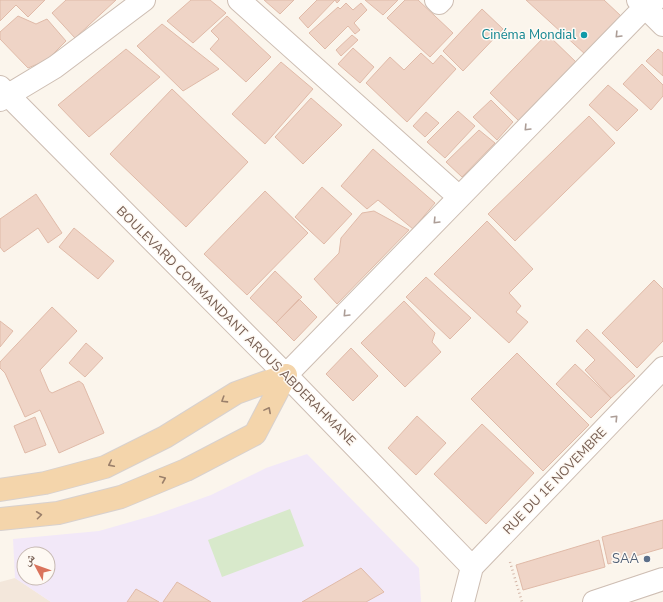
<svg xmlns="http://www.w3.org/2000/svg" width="663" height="602" viewBox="0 0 663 602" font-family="'Nunito Sans','Noto Naskh Arabic',sans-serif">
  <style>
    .residential { fill: #f3e7db }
    .education { fill: #f2e8f8; fill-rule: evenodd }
    .green { fill: #d8e9cb }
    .building { fill: #efd4c6; stroke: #e0baa8 }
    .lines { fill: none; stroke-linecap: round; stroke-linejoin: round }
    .minor-casing { stroke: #cdbdb2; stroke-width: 24 }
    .major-casing { stroke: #d8d1ce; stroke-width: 24 }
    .path { stroke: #d4b7a8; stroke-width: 2.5; stroke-dasharray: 1 3; stroke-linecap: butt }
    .minor { stroke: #fff; stroke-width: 22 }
    .major { stroke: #f4d5ab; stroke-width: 22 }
    .oneway { stroke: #ac9d96 }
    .oneway2 { stroke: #9b806b }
    .culture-dot { fill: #0f9aa8; stroke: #fef9f3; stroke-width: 1.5 }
    .service-dot { fill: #5c6f8a; stroke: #fef9f3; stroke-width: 1.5 }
    .labels { text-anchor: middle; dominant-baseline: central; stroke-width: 3; stroke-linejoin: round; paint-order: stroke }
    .culture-label { font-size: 13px; fill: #0d838f; stroke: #fef9f3; text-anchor: end }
    .street-label { font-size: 13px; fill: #755c50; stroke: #fef9f3 }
    .service-label { font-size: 13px; fill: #4e5e75; stroke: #fef9f3; text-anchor: end }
  </style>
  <rect width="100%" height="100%" fill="#fbf5ec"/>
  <path class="residential" d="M15,578l36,24h-51v-20z"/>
  <path class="education" d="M307,454l112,114 2,34h-370l-36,-24 -2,-39 86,-8 56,-16 56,-20 55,-27zM24,554h24v24h-24z"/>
  <path class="green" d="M290,509l14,37 -82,31 -14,-37z"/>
  <path class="building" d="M0,0h45l-17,17 -12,-12 -16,16z
    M66,0h50l-41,38 -23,-25z
    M191,0h19l16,13 -33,30 -26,-22z
    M264,0h30l-14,14z
    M317,0h23l-3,3 -2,-3 -27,28 -9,-10z
    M365,0h33l-15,15z
    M405,0h13l35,33 -23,24 -43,-39z
    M526,0h78l17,16 -35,39z
    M346,3l7,7 8,-7 6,7 -13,13 6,7 -5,4 -7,-8 -23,23 -16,-16 29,-26 2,2z
    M482,9l21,20 -40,42 -20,-20z
    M18,16l18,8 11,-5 19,22 -18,18 -8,4 -12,5 -28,-29v-7z
    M227,16l44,41 -25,25 -36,-33 9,-10 -8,-8z
    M162,24l57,45 -36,22 -46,-45z
    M547,34l30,29 -57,59 -30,-29z
    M352,35l6,5 -17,16 -5,-6z
    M353,48l21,19 -14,16 -22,-19z
    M126,49l34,28 -71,60 -31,-32z
    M658,49l5,4v23l-17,-15z
    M421,53l12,11 8,-9 15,14 -49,53 -41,-39 24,-26 14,13z
    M281,62l32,27 -48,55 -33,-30z
    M642,64l21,21v11l-12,14 -28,-26z
    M608,85l30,25 -21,21 -28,-26z
    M172,89l76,73 -62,65 -76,-73z
    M311,98l31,27 -39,39 -28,-27z
    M491,100l22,22 -16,18 -24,-23z
    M458,111l17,15 -30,32 -18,-16z
    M426,112l13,11 -14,14 -12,-11z
    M589,116l26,27 -100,98 -27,-27z
    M479,130l16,13 -33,34 -16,-15z
    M373,149l62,54 -22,26 -35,-29 -11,9 -26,-23z
    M322,187l30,27 -28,30 -29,-27z
    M265,191l43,42 -61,62 -43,-41z
    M36,194l26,39 -14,10 -10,-15 -34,24 -4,-5v-28z
    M374,211l35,19 -72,74 -23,-25 25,-26 2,-15 21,-25z
    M487,221l46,48 -24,24 12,13 -5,6 12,10 -19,21 -75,-69z
    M74,228l40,33 -16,18 -39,-32z
    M275,271l27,26 -26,26 -26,-25z
    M426,277l45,41 -21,21 -44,-42z
    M654,280l9,9v52l-26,27 -35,-35z
    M299,299l18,18 -23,24 -18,-18z
    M404,301l31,32 -3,9 9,10 -36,35 -44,-44z
    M52,307l25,24 -37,39 9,21 3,2 27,-12 4,3 21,49 -45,20 -19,-43 -15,7 -20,-44 -5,-5v-6z
    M0,321l13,10 -13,16z
    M587,329l48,47 -24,22 -26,-28 10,-10 -19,-19z
    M86,343l17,15 -18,19 -16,-14z
    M351,348l27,28 -25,25 -27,-27z
    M517,353l72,72 -46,46 -72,-72z
    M575,364l36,34 -20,20 -35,-34z
    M417,416l29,27 -30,32 -28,-27z
    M35,417l11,28 -21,8 -11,-27z
    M482,424l52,49 -48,51 -52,-50z
    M663,520v28l-55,16 -6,-27z
    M599,540l6,27 -82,23 -7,-25z
    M361,568l23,24 -18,10h-64z
    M177,582l34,20h-48z
    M136,589l23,13h-32z"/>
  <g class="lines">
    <g class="minor-casing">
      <path id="minor" d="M239,0l220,197
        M436,0l3,3 3,-3
        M638,0l25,25
        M0,87l286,288 186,192
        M0,100l55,-33 89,-67
        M286,375l359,-368 10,-7
        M463,602l9,-35 191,-199
        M594,602l69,-23"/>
    </g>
    <g class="major-casing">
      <path id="major" d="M0,490l45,-7 60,-16 60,-30 71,-44 50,-18
        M0,519l58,-6 63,-16 65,-27 69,-36 31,-59"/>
    </g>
    <path class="path" d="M510,562l12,40"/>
    <use href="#minor" class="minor"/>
    <use href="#major" class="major"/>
  </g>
  <defs><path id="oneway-chevron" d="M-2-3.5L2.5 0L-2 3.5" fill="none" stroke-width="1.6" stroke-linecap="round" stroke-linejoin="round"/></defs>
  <g class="oneway">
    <use href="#oneway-chevron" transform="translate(618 35) rotate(134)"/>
    <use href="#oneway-chevron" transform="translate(527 128) rotate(134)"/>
    <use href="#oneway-chevron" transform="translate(436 221) rotate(134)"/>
    <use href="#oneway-chevron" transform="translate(346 314) rotate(134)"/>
    <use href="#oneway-chevron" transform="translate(615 418) rotate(-46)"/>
  </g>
  <g class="oneway2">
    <use href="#oneway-chevron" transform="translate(224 400) rotate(148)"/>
    <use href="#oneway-chevron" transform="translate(268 410) rotate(-62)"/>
    <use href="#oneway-chevron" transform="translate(111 464) rotate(154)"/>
    <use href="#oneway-chevron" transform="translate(163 479) rotate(-23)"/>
    <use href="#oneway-chevron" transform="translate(39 515) rotate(-7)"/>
  </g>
  <circle class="culture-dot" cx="584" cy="35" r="4"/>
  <circle class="service-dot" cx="647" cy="559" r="4"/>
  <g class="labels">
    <g class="culture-label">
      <text x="576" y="35">Cinéma Mondial</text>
    </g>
    <g class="street-label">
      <text transform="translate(236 326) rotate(45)">BOULEVARD COMMANDANT AROUS ABDERAHMANE</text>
      <text transform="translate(555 481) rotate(-46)">RUE DU 1E NOVEMBRE</text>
    </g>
    <g class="service-label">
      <text x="639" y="559">SAA</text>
    </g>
  </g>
  <g transform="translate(36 566) rotate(311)"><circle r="19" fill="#fef9f3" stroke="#c7bab2"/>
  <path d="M0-3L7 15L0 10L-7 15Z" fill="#da735c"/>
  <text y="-6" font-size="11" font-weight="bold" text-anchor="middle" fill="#755c50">ش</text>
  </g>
</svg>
